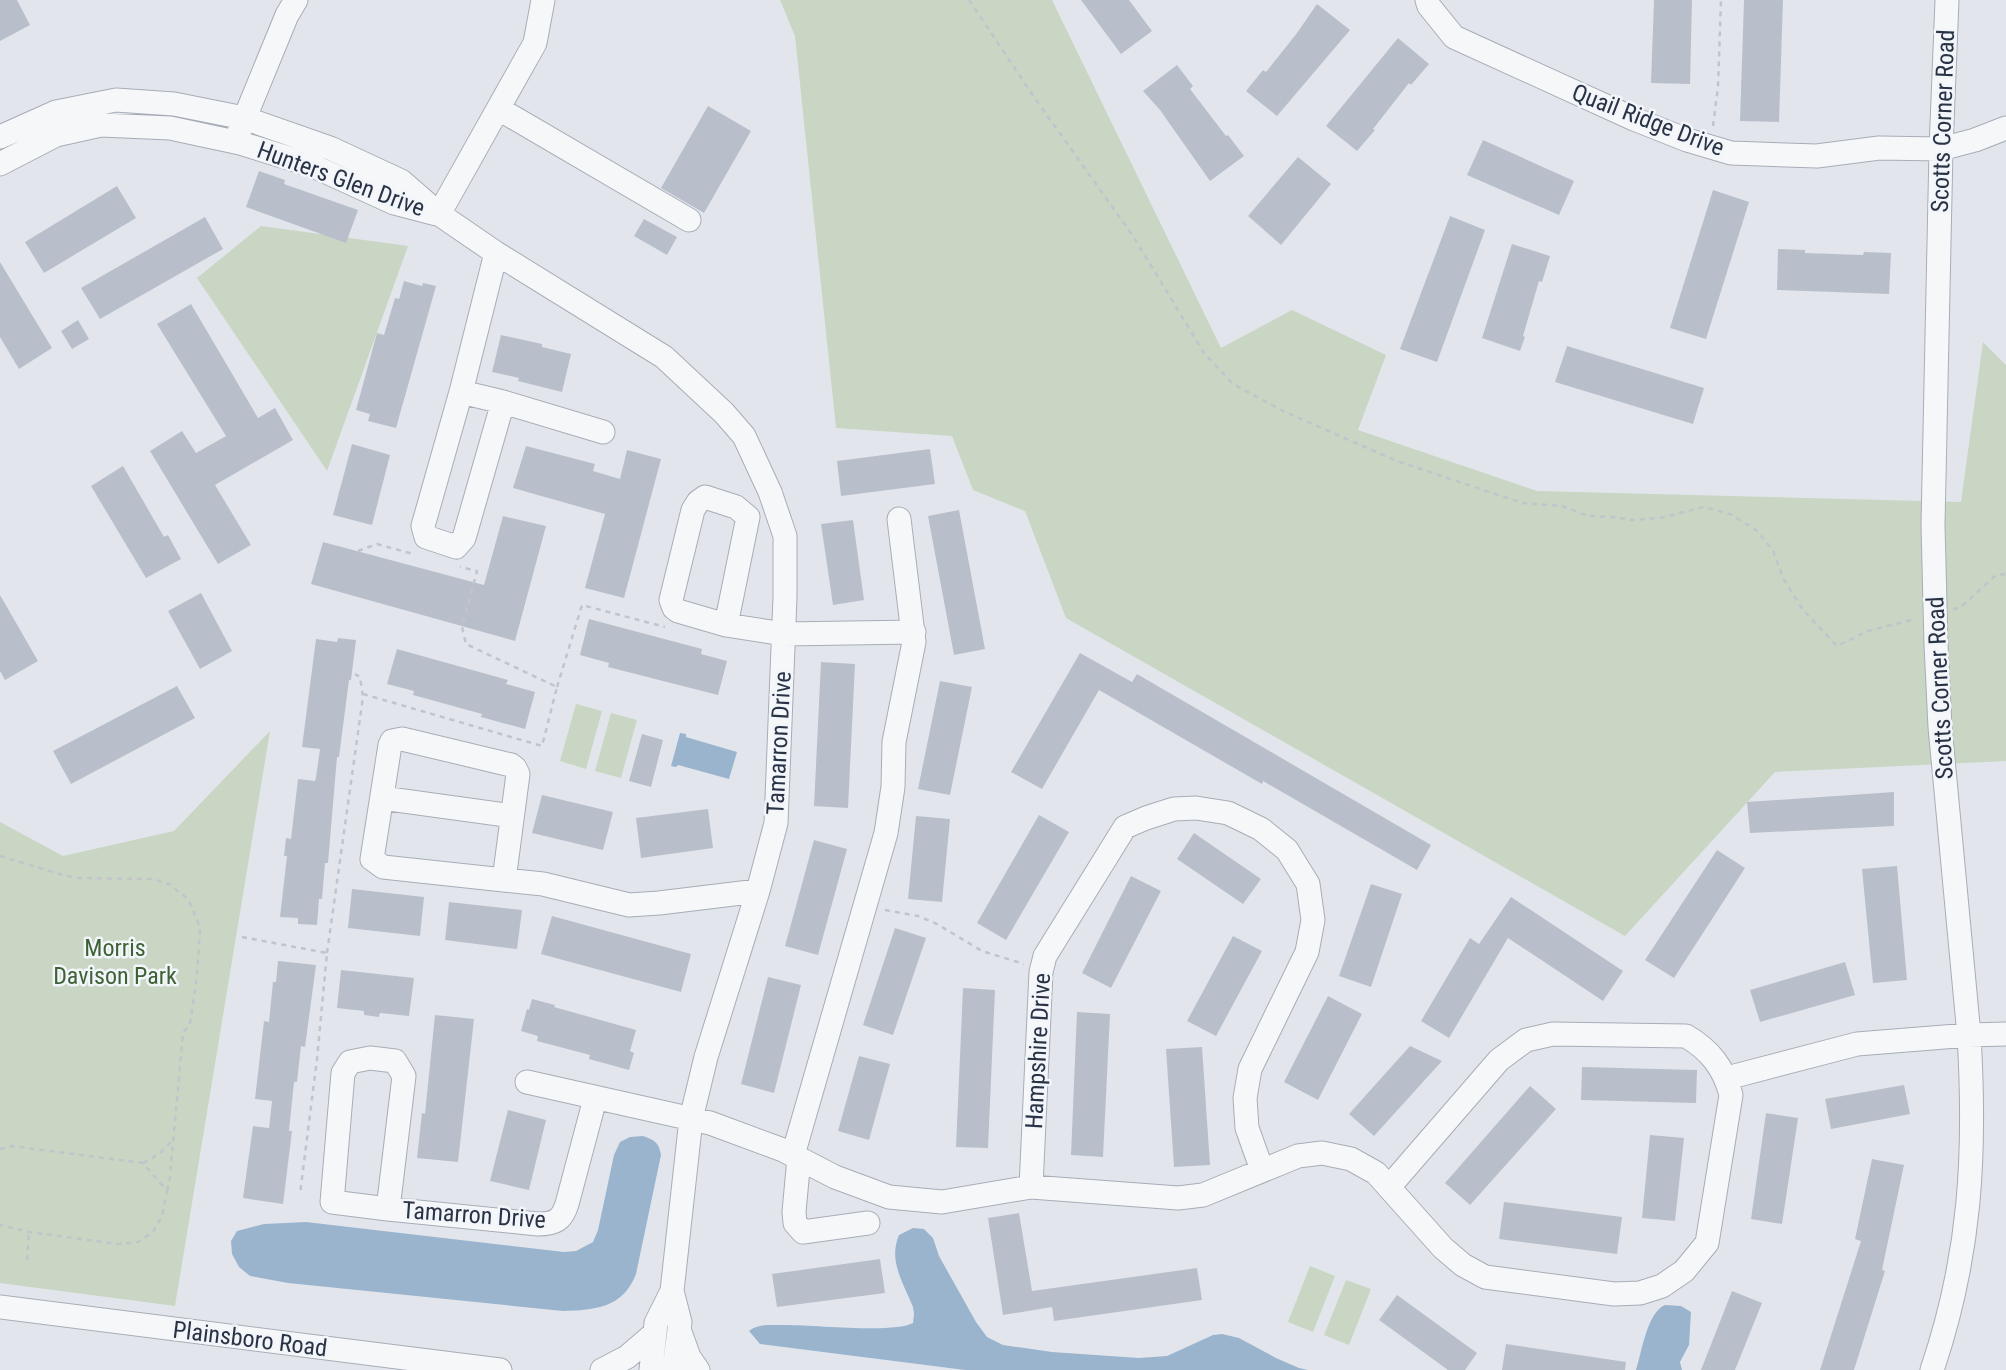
<svg xmlns="http://www.w3.org/2000/svg" width="2006" height="1370" viewBox="0 0 2006 1370" font-family="'Roboto Condensed',sans-serif">
  <style>
    .green { fill: #c8d6c3 }
    .water { fill: #9bb4ce }
    .building { fill: #b9bfca }
    .lines { fill: none; stroke-linecap: round; stroke-linejoin: round }
    .minor-casing { stroke: #a7adb7; stroke-width: 25 }
    .path { stroke: #c1c4ca; stroke-width: 2.5; stroke-dasharray: 5 5; stroke-linecap: butt }
    .minor { stroke: #f6f7f9; stroke-width: 23 }
    .labels { text-anchor: middle; dominant-baseline: central; stroke-width: 5; stroke-linejoin: round; paint-order: stroke }
    .street-label { font-size: 24px; fill: #293345; stroke: #f2f5f9 }
    .park-label { font-size: 24px; fill: #3e6235; stroke: #f2f5f9 }
  </style>
  <rect width="100%" height="100%" fill="#e2e6ec"/>
  <path class="green" d="M780,0h272l169,348 71,-38 94,45 -28,75 179,61 424,11 22,-160 23,23v396l-231,11 -150,164 -559,-318 -41,-107 -52,-21 -21,-54 -116,-8 -41,-392z
    M261,226l147,20 -81,225 -130,-193z
    M576,704l26,7 -16,58 -26,-8z
    M611,713l26,7 -16,58 -26,-7z
    M270,731l-95,575 -175,-23v-461l63,34 111,-25z
    M1310,1266l25,10 -22,56 -25,-10z
    M1346,1280l25,9 -22,56 -25,-10z"/>
  <path class="water" d="M680,733l6,1v3l51,15 -8,27 -51,-14 -2,2 -5,-1z
    M643,1136c12,4 16,7 18,19l-25,119c-13,34 -41,36 -73,37l-275,-28 -38,-7 -11,-9 -7,-13 -1,-13 6,-10 27,-7 42,-2 258,30 12,-1 17,-9 5,-12 16,-75 6,-13 10,-5z
    M913,1228l11,1 9,9 6,18 37,66 11,15 16,8 49,7 87,6 28,-2 46,-21 9,-1 17,4 37,20 23,10 9,2h-343l-205,-26 -11,-13c9,-7 20,-6 31,-6 29,-1 113,9 133,-2l1,-9 -1,-7c-10,-25 -25,-46 -14,-72z
    M1665,1305l16,1 10,6 -2,33 -9,17 2,8h-46c6,-19 11,-57 29,-65z"/>
  <path class="building" d="M0,0h17l13,25 -30,16z
    M1081,0h48l23,31 -31,23z
    M1654,0h38l-2,84 -39,-1z
    M1744,0h39l-4,122 -39,-1z
    M1317,4l33,26 -73,86 -31,-25 17,-21 3,2 31,-39z
    M1398,38l31,26 -18,21 -2,-2 -36,46 2,1 -18,21 -31,-25z
    M1177,65l16,21 -3,3 36,47 2,-1 16,21 -34,25 -50,-71 -17,-19z
    M708,106l43,25 -47,82 -43,-25z
    M1483,140l91,41 -15,34 -92,-40z
    M1298,157l33,27 -50,61 -33,-29z
    M259,171l26,9 -1,4 74,26 -12,33 -100,-36z
    M117,186l19,32 -92,55 -19,-31z
    M1713,190l36,12 -43,137 -36,-11z
    M1450,216l35,14 -48,132 -37,-13z
    M205,217l18,32 -123,70 -19,-31z
    M644,219l33,18 -10,18 -33,-19z
    M1512,244l38,12 -8,26 -3,-1 -16,55 2,1 -5,14 -38,-13z
    M1778,249l27,1v3l58,2 1,-3 27,1 -2,41 -112,-4z
    M0,262l52,86 -33,21 -19,-32z
    M404,281l18,5 1,-3 13,3 -40,142 -28,-7 2,-7 -14,-4 21,-77 7,2 11,-37 4,1z
    M191,304l67,114 17,-10 18,32 -78,45 36,60 -33,19 -68,-113 32,-20 14,22 30,-17 -69,-112z
    M78,320l11,19 -17,10 -11,-18z
    M501,335l41,9v3l29,7 -9,38 -44,-11 1,-3 -27,-6z
    M1567,346l137,42 -11,36 -138,-42z
    M352,444l38,11 -18,70 -39,-10z
    M526,446l69,18 -2,7 27,8 7,-29 34,9 -37,139 -39,-10 20,-74 -92,-26z
    M930,449l5,35 -94,12 -4,-35z
    M123,466l41,71 4,-2 13,24 -35,19 -55,-92z
    M959,510l26,139 -31,6 -26,-139z
    M503,516l43,10 -31,115 -204,-57 12,-42 161,43z
    M853,520l11,80 -31,5 -12,-81z
    M201,593l31,58 -32,18 -32,-58z
    M0,595l38,66 -33,19 -5,-9z
    M589,619l113,30 -1,5 26,7 -9,34 -110,-28 1,-4 -29,-8z
    M338,638l18,2 -5,40h-2l-10,77h-2l-9,106h-3l-3,36h-3l-2,26 -19,-1v-6l-18,-1 7,-61h-3l2,-18 5,1 7,-60 17,2 1,-4 4,-28 -18,-2 14,-108 21,3z
    M397,649l111,31 -2,4 29,8 -10,37 -44,-12 1,-3 -69,-19 1,-4 -27,-7z
    M1080,653l52,29 5,-8 294,171 -14,25 -154,-89 -1,3 -163,-94 -57,99 -31,-17z
    M821,662l34,2 -7,144 -34,-2z
    M940,681l32,6 -22,108 -32,-6z
    M177,686l18,32 -124,66 -18,-33z
    M642,734l21,6 -12,47 -22,-6z
    M1894,792v34l-144,7 -3,-31z
    M542,795l71,17 -10,38 -71,-17z
    M708,809l5,39 -72,10 -5,-40z
    M1039,815l30,17 -63,108 -29,-17z
    M916,816l34,3 -8,83 -34,-3z
    M1194,833l67,46 -18,25 -66,-45z
    M814,840l33,9 -29,106 -33,-9z
    M1717,850l28,18 -71,110 -29,-18z
    M1897,866l10,114 -34,3 -11,-114z
    M1131,876l30,15 -50,97 -29,-15z
    M1371,884l31,10 -31,93 -32,-11z
    M352,889l72,8 -4,39 -72,-8z
    M1511,897l112,74 -20,30 -95,-63 -59,100 -28,-17 49,-83 9,6z
    M449,902l73,8 -5,39 -72,-9z
    M552,916l139,38 -10,38 -140,-38z
    M895,928l31,10 -33,97 -30,-10z
    M1233,936l29,15 -46,85 -29,-15z
    M278,961l38,4 -11,82 -4,-1 -4,36h-3l-5,49h3l-9,73 -40,-6 10,-72 16,2 3,-27 -17,-2 9,-78 5,1 4,-40h3z
    M1845,962l10,33 -95,27 -10,-32z
    M341,970l73,8 -5,38 -29,-3 -1,4 -15,-2v-4l-27,-3z
    M768,977l33,8 -27,108 -33,-9z
    M963,988l32,2 -7,158 -32,-1z
    M1328,996l34,18 -44,86 -34,-18z
    M532,999l23,6 -1,2 82,23 -6,21 4,2 -5,17 -40,-11 1,-4 -53,-14 1,-5 -17,-5 6,-22 2,1z
    M1077,1012l33,2 -7,143 -32,-2z
    M435,1015l39,4 -16,143 -41,-4 5,-45 3,1z
    M1410,1046l32,15 -68,75 -25,-22z
    M1202,1047l8,118 -36,2 -8,-118z
    M859,1056l31,8 -21,76 -31,-9z
    M1582,1067l115,3 -1,33 -115,-3z
    M1904,1085l6,29 -79,15 -6,-30z
    M1530,1086l26,23 -86,96 -25,-22z
    M508,1110l38,10 -17,70 -39,-9z
    M1766,1113l32,5 -16,106 -31,-5z
    M1650,1135l34,3 -9,83 -33,-3z
    M1872,1159l32,6 -22,105 3,1 -31,99h-34l41,-129 -6,-2z
    M1504,1202l118,15 -5,37 -118,-15z
    M1019,1213l13,78 165,-23 5,32 -148,21 -2,-14 -49,8 -15,-97z
    M880,1259l5,34 -108,14 -5,-33z
    M1732,1291l30,12 -27,67h-34z
    M1397,1295l80,58 -12,17h-17l-69,-50z
    M1506,1344l120,18 -1,8h-123z"/>
  <g class="lines">
    <g class="minor-casing">
      <path id="minor" d="M1427,0l2,6 25,31 180,82 53,21 44,13 86,3 62,-8 62,1 34,-9 31,-12
        M499,109l190,111
        M239,132l48,-117 9,-15
        M0,137l56,-25 60,-12 58,4 70,14 86,30 71,33 38,33 57,39 168,104 60,56 20,23 26,56 15,44v61l-9,226 -18,68 -52,166 -15,62 -19,172 8,31 -6,48
        M0,164l56,-29 45,-10 69,3 70,15 71,22 83,38 42,11
        M439,214l96,-171 8,-43
        M496,253l-35,139 -38,134 3,11 30,10 8,-9 39,-136
        M461,392l42,10 100,30
        M726,625l22,-108 -12,-10 -31,-10 -7,5 -5,8 -22,90 3,8 4,3 48,14 58,9 130,-2
        M402,739l109,26 4,3 3,6 -14,106 -121,-13 -11,-8 18,-114 2,-4z
        M382,798l130,18
        M504,880l39,4 86,21 30,-2 99,-12
        M370,1058l25,3 9,15 -16,133 -56,-7 11,-129 7,-11z
        M1727,1078l130,-34 112,-9 37,-1
        M527,1082l183,41 73,27 52,27 54,20 53,5 89,-15 147,11 25,-3 95,-39 24,-3 29,6 25,14 67,75 20,17 22,12 129,17 26,-1 22,-7 22,-15 23,-28 24,-148c-7,-27 -21,-45 -45,-59l-133,-2 -27,6 -27,20 -110,127
        M793,1155l93,-322 7,-46 1,-45 20,-100 -15,-123
        M799,1158l-5,54 1,11 8,9 65,-9
        M1031,1187l10,-215 4,-16 80,-129 21,-9 28,-9 22,-1 32,5 33,16 26,21 21,34 5,36 -6,32 -57,117 -5,29 2,30 15,42
        M388,1209l150,15c17,0 24,-4 29,-20l28,-105
        M0,1307l500,63
        M680,1332l9,25 9,13
        M602,1370l25,-13 28,-24
        M651,1370l5,-47 16,-32
        M1932,1370c39,-115 44,-216 37,-335l-29,-308 -4,-82 -3,-120 8,-376 6,-149"/>
    </g>
    <path class="path" d="M969,0l65,97 99,139 71,117 29,31 52,28 112,49 125,42 40,3 26,10 26,1 18,3 28,-2 44,-11 26,7 26,16 17,20 10,28 20,32 34,36 31,-15 47,-12
      M1713,126l5,-39 3,-87
      M358,551l19,-7 36,10
      M1953,609l7,-1 36,-33 10,-1
      M557,687l25,-82 83,22
      M363,694l179,52 15,-59 -91,-43 -4,-17 15,-56 -17,-4
      M0,856l63,19 16,3 74,1 16,5 19,15 12,28 -3,48 -7,49 -7,9 -13,143 -3,15
      M885,910l33,6 19,8 45,27 42,13
      M242,937l85,16 -10,106 -17,135
      M327,953l36,-256 -3,-20 -5,-3
      M0,1149l12,-3 131,17 24,28 -5,25 -9,16 -15,10 -20,2 -89,-12 -29,-7
      M143,1163l16,-9 14,-14
      M27,1260l2,-28"/>
    <use href="#minor" class="minor"/>
  </g>
  <g class="labels">
    <g class="street-label">
      <text transform="translate(1648 120) rotate(21)">Quail Ridge Drive</text>
      <text transform="translate(1943 121) rotate(-88)">Scotts Corner Road</text>
      <text transform="translate(341 179) rotate(20)">Hunters Glen Drive</text>
      <text transform="translate(1940 688) rotate(-93)">Scotts Corner Road</text>
      <text transform="translate(779 743) rotate(-87)">Tamarron Drive</text>
      <text transform="translate(1038 1051) rotate(-87)">Hampshire Drive</text>
      <text transform="translate(474 1215) rotate(4)">Tamarron Drive</text>
      <text transform="translate(250 1339) rotate(7)">Plainsboro Road</text>
    </g>
    <g class="park-label">
      <text x="115" y="948">Morris<tspan x="115" dy="28">Davison Park</tspan></text>
    </g>
  </g>
</svg>
